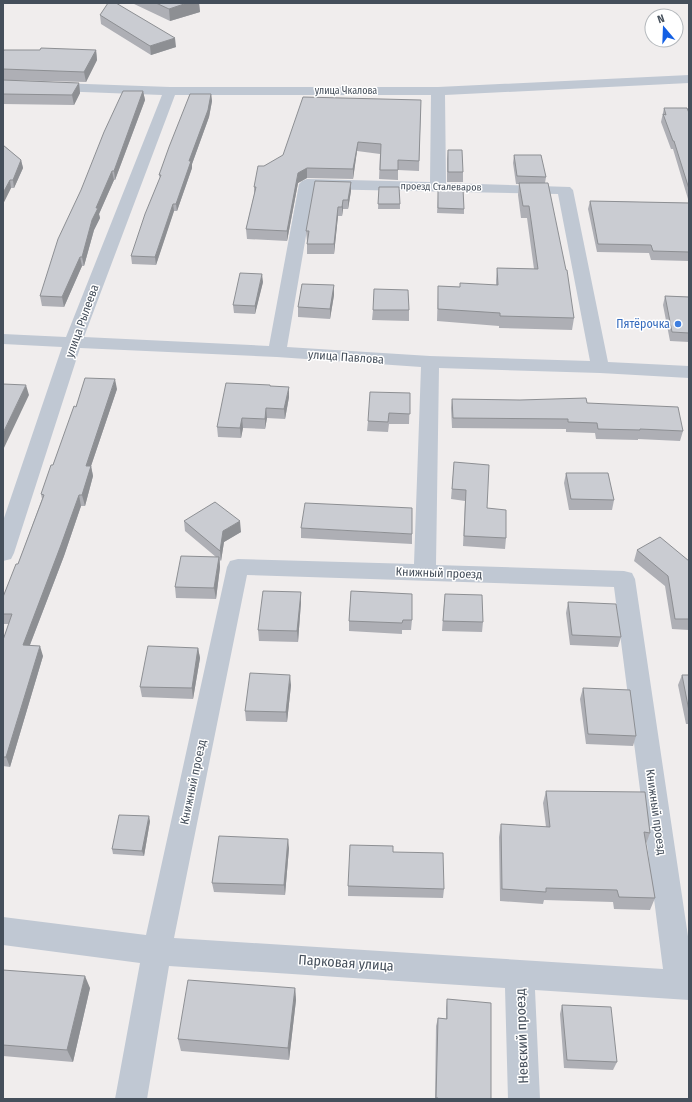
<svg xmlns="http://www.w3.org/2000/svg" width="692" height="1102" viewBox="0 0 692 1102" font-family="'Fira Sans Condensed',sans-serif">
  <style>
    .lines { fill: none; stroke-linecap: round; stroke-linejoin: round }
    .street { fill: #c0c8d3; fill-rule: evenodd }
    .wall { fill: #aeafb5 }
    .shaded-wall { fill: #8d8f93 }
    .building { fill: #caccd2; stroke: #8d8f93 }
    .shop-dot { fill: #3f7fe0; stroke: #fff; stroke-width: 1.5 }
    .labels { text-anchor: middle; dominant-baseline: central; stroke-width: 3; stroke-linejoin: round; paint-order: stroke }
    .far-street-label { font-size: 10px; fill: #454f5b; stroke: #fff }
    .street-label { font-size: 12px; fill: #454f5b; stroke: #fff }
    .shop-label { font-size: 12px; fill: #366cbe; stroke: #fff; text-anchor: end }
    .near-street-label { font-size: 14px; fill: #454f5b; stroke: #fff }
  </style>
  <rect width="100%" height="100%" fill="#f0eded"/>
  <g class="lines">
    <path class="street" d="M689,75v8l-244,12 1,88 124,4 3,3 35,172 81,4v12l-89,-5 -161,-5 -3,197 188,6 8,2 3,6 54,364v57l-154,-10 5,109h-32l-3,-111 -336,-22 -22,133h-32l25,-136 -137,-18v-28l143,18 81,-368 3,-6 8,-2 176,5 7,-197 -144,-10 -197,-9 -66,205 -3,6 -8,2v-40l59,-174 -59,-3v-10l63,3 96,-242 -159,-6v-8l167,6h268zM175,95h256l-1,87 -123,-3 -5,2 -3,3 -30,162 -185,-9zM314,189l244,5 32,167 -160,-5 -143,-9zM247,575l367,12 49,382 -489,-31z"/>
  </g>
  <path class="wall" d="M132,3h67l1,9 -30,9z
    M100,15l76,32 -25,8 -50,-31z
    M40,50h56l1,10 -11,22 -83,-2 76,3 1,10 -6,12 -71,-1v-52z
    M143,91l2,9 -30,80h-1l-15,34 1,4 -6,12 -10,36h-2l-18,41 -22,-1 -2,-10z
    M211,94l1,7 -3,16 -17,47v4l-15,43h-3l-18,54 -24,-1 -1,-8 29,-78 -1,-3z
    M421,100l-2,71 -21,-1v10l-19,-1 1,-25 -23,-3 -4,28 -46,-1 -9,5 -11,58 -40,-2 -1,-10 8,-34v-8l10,-21z
    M664,108l25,5v86h-1l-15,-50h-2l-10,-27z
    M3,145l18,15 2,8 -9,20h-3l-8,16z
    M448,150l15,22v10h-16v-23z
    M514,155l32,22 -1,6 29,135 -2,12 -73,-2v-2l-62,-5 1,-35 22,1 36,-2v-5l1,-12 37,1 -7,-51h-6l-3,-23 1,-11h-3l-3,-21z
    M351,182v9l-3,18h-5l-1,7h-4l-4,38h-27v-13l-1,-10z
    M379,187l21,17v5h-22z
    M438,193l26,16v5l-27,-1z
    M590,201l99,2v58l-38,-1 -2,-7 -52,-1 -9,-43z
    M263,282l-8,32 -21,-1 -1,-8z
    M334,285v10l-4,24 -32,-2v-10z
    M665,296l24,1v45l-19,-1 -7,-36z
    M373,310h36v11l-37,-1z
    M270,385v1l19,11 -4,22 -18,-1 -2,11 -22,-1 -2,10 -23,-1 -1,-10z
    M117,389l-26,77 2,10 -8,30h-4l-17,50 -34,89 13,11 -33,111 -7,-1v-126l6,-16h-6v-27l15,-33 24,-65 -1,-5 35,-87z
    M410,393l-1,31h-20l-1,8 -21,-1 1,-10z
    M452,399l135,4 96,28 -3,10 -42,-2v1l-42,-1 -1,-6 -29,-1v-3l-114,-1 -1,-20z
    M454,462l33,46 19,30 -1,11 -42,-3 2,-45 -14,-2z
    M566,473l48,27 -2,10h-43l-5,-27z
    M184,521l57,11 -17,10 -3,19 -1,-1v7l-4,32 -40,-1 -1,-11 41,-30 -31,-26z
    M301,528l111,6v10l-111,-6z
    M637,550l52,11v69l-17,-1 -7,-43 -31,-25z
    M351,591l61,29 -1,10h-9v4l-53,-3v-10z
    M301,592v10l-3,40 -39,-1 -1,-11z
    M568,602l53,35 -3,10 -48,-2 -4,-32z
    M444,604l39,18 -1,10 -40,-1z
    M198,648l2,10 -7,41 -51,-2 -2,-10z
    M682,675h7v49h-3l-8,-39z
    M291,685l-4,37 -41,-1 -1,-10z
    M583,688l53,48 -3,10 -47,-2 -6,-45z
    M546,791l104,42 -4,11 9,54 -5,12 -36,-1 -1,-7 -69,-2 -1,4 -43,-3 -1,-64 2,-13 45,3 -3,-24z
    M150,821l-6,35 -31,-2 -1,-5z
    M289,848l-4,47 -71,-3 -2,-9z
    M393,852l51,37 -1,9 -95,-2v-10z
    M3,970l87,18 -17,74 -70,-6z
    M295,988l1,12 -7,60 -108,-9 -3,-12z
    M447,999l44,100h-56l1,-73 2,-8 8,1v-11z
    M562,1005l55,57 -4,8 -49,-2 -4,-54z"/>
  <path class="shaded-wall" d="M187,3h12l1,9 -30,9 -1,-12z
    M175,38l1,9 -25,8 -1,-9z
    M96,50l1,10 -11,22 -2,-10z
    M79,83l1,10 -6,12 -2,-10z
    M143,91l2,9 -30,80 -1,-9z
    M211,94l1,7 -3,16 -17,47v4l-15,43 -1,-7 13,-43z
    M358,142l-1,9 -4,28v-10z
    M21,160l2,8 -9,20 -1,-8z
    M307,168v10l-9,5 -11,58v-10l11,-58z
    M112,171l2,9 -15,34 1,4 -6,12 -10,36 -2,-9 10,-37 4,-12z
    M10,180l1,8 -8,16v-11z
    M351,182v9l-3,18v-9z
    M343,200v9l-1,7v-9z
    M173,204l1,7 -18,54 -1,-8z
    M338,207v9l-4,38v-10z
    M80,257l2,9 -18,41 -2,-10z
    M262,274l1,8 -8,32v-8z
    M334,285v10l-4,24v-10z
    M115,379l2,10 -26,77 2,10 -8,30 -3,-11 4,-29z
    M26,385l3,10 -26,55v-17z
    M289,387v10l-4,22 -1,-10z
    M266,408l1,10 -2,11v-10z
    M242,418l1,10 -2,10 -1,-10z
    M79,495l2,11 -17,50 -38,99 -3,-10z
    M240,521l1,11 -17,10 -3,19 -1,-10 3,-20z
    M219,557l1,10 -4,32 -2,-11z
    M301,592v10l-3,40 -1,-11z
    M40,646l3,10 -33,111 -4,-10z
    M198,648l2,10 -7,41 -1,-11z
    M290,675l1,10 -4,37 -1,-10z
    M149,816l1,5 -6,35 -2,-5z
    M288,839l1,9 -4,47 -1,-10z
    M85,976l5,12 -17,74 -6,-12z
    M295,988l1,12 -7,60 -1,-12z"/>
  <path class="building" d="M108,3h8l59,35 -25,8 -50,-31z
    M156,3h31l-18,6z
    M41,48l55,2 -12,22 -81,-3v-17l1,-2h36z
    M3,80l76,3 -7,12 -69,-1z
    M123,91h20l-29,80h-2l-16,37h2l-6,12 -10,37h-2l-18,40 -22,-1 18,-57 23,-49 23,-58z
    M190,94h21l-3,16 -19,51h2l-15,43h-3l-18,53 -24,-1 14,-42 16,-39h-2l10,-28z
    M303,97l118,3 -2,61 -21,-1v10h-18l1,-26 -23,-2 -5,27 -46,-1 -9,5 -11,58 -41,-2 10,-42h-2l4,-21h6l19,-11z
    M664,108h23l2,5v76l-15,-48h-1l-10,-27 3,1z
    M3,145l18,15 -8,20h-3l-7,13z
    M448,150h14l1,22h-15z
    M514,155h27l5,22 -29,-1z
    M315,181l36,1 -3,18h-5l-1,7h-4l-4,37h-27l2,-13h-3z
    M519,183h29l18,87h1l7,48 -74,-2v-3l-62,-4v-23l22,1v-4l38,2 -1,-17 41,1 -9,-63h-6z
    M379,187h20l1,17h-22z
    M438,188l25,1 1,20 -26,-1z
    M590,201l99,2v49l-36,-1 -2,-6 -53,-1z
    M240,273l22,1 -7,32 -22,-1z
    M302,284l32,1 -4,24 -32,-2z
    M374,289l34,1 1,20h-36z
    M665,296l24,1v36l-17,-1z
    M85,378l30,1 -29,87h5l-9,29h-3l-18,50 -38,100 17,1 -34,111h-3v-117l9,-26h-9v-17l13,-33h2l26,-69 -3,-1 10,-29h2l21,-59 2,1z
    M226,383l44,2v1l19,1 -5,22 -18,-1 -1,11 -23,-1 -2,10 -23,-1z
    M3,384l23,1 -23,48z
    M370,392l40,1v21l-21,-1 -1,9 -20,-1z
    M586,398l1,5 91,4 5,24 -43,-2v1l-42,-1 -1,-6 -29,-1v-3l-115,-1 -1,-19 68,1z
    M454,462l35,3 -2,43 19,2v28l-42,-2 2,-46 -14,-1z
    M566,473h42l6,27 -43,-1z
    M215,502l25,19 -17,10 -3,20 -36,-30z
    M305,503l107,5v26l-111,-6z
    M660,537l29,24v58h-14l-7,-43 -31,-26z
    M181,556l38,1 -5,31 -39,-1z
    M263,591l38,1 -4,39 -39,-1z
    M351,591l61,3v26h-9l-1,3 -53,-2z
    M445,594l37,1 1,27 -40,-1z
    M568,602l48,2 5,33 -49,-2z
    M148,646l50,2 -6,40 -52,-1z
    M250,673l40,2 -4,37 -41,-1z
    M682,675h7v36z
    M583,688l47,2 6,46 -48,-2z
    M546,791l99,1 5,41 -6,-1 11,66 -36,-1 -2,-7 -71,-2v4l-44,-3 -1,-65 49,3z
    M119,815l30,1 -7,35 -30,-2z
    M219,836l69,3 -4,46 -72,-2z
    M350,845l43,1v6l50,1 1,36 -96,-3z
    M3,970l82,6 -18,74 -64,-5z
    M188,980l107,8 -7,60 -110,-9z
    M447,999l44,4v96h-53v-1h-2l2,-80 9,1z
    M562,1005l49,2 6,55 -50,-2z"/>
  <circle class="shop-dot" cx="678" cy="324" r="4"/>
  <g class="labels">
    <g class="far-street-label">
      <text x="346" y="91">улица Чкалова</text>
      <text transform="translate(441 187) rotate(1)">проезд Сталеваров</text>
    </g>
    <g class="street-label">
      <text transform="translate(82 321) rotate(-70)">улица Рылеева</text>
      <text transform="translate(346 357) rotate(4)">улица Павлова</text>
      <text transform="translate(439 573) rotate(2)">Книжный проезд</text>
      <text transform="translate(193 782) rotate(-78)">Книжный проезд</text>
      <text transform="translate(656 812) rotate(82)">Книжный проезд</text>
    </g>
    <g class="shop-label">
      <text x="670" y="324">Пятёрочка</text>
    </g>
    <g class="near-street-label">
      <text transform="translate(346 963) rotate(4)">Парковая улица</text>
      <text transform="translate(522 1036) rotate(-92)">Невский проезд</text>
    </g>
  </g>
  <rect width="692" height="1102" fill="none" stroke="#454f5b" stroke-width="8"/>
  <g transform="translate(664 28) rotate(341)"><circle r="19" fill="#ffffff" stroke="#b5b9bd"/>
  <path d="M0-3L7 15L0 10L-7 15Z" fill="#135fe4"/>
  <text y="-6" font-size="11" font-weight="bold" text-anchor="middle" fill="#454f5b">N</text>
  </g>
</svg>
